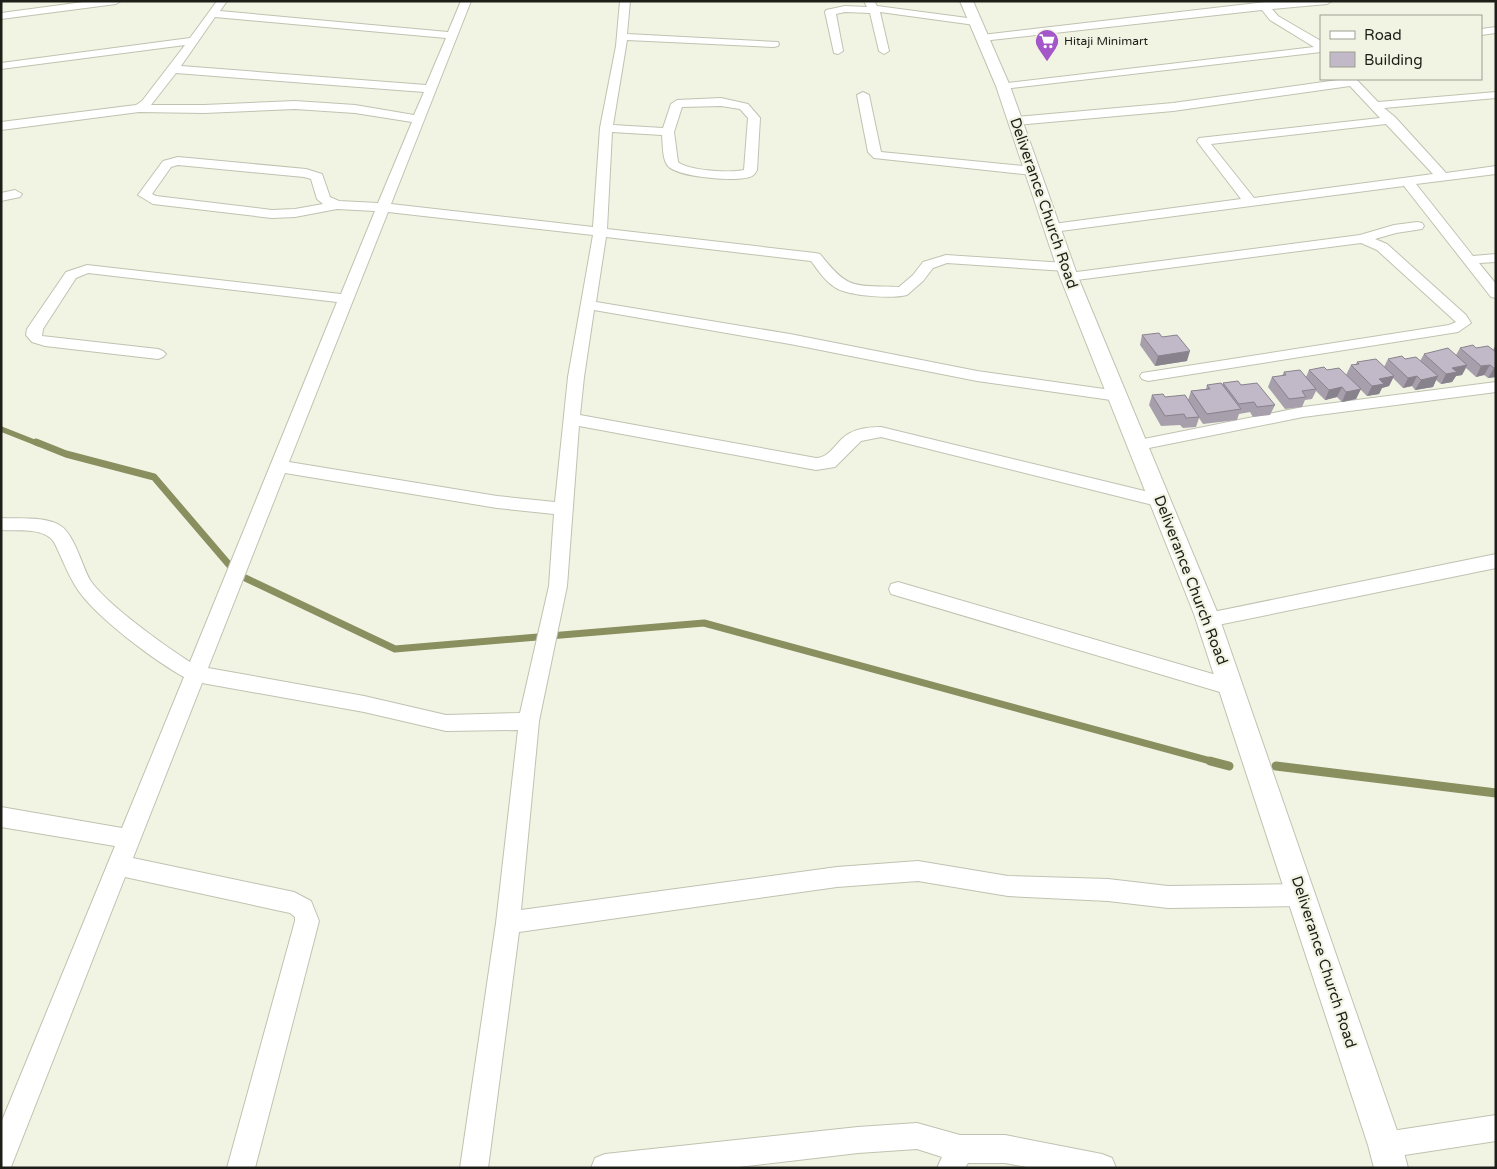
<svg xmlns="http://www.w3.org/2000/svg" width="1497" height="1169" viewBox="0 0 1497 1169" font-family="'Varela Round',sans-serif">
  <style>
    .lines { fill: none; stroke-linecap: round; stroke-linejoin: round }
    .stream-far2 { stroke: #8a8f5f; stroke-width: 5.5 }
    .stream-far1 { stroke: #8a8f5f; stroke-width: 7 }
    .stream { stroke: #8a8f5f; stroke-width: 9 }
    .minor-casing { stroke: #c0c2b1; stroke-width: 2 }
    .tertiary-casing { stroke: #c0c2b1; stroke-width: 2 }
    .minor { fill: #fff; fill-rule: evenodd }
    .tertiary { fill: #fff; fill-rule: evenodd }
    .wall { fill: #a79fac }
    .shaded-wall { fill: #88828c }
    .building { fill: #c2b9c8; stroke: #88828c }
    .labels { text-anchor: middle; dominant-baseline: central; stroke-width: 4.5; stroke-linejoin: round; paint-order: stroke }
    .far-poi-label { font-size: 12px; fill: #1d1e18; stroke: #f2f4e3; text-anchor: start }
    .street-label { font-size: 15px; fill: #1d1e18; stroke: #f2f4e3 }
  </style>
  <rect width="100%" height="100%" fill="#f2f4e3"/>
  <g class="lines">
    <path class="stream-far2" d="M1,429l38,15"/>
    <path class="stream-far1" d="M36,442l30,12 88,23 83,97 158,75 309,-26 510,139"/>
    <path class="stream" d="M1210,761l19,5
      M1276,766l220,27"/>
    <g class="minor-casing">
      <path id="minor" d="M91,1h30l-5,3 -115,15v-6z
        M217,1h10l-7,10 228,21 13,-31h10l-80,203 202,23 7,-99 16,-82 4,-45h10l-3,33 151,8 1,2 -1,2 -4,1 -147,-7 -14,85 50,3 8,-24 6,-4 44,-2 27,6 12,14 -3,52c-1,2 -3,5 -5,6 -11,7 -75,1 -84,-10 -6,-7 -5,-22 -6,-31l-50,-3 -5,97 208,24 5,1c29,37 34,31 79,33l14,-12 10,-13 23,-7 119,8 5,1 2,3 -2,3 -5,1 -118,-8 -14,5 -10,13 -16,14c-15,4 -55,1 -69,-6 -12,-6 -20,-19 -27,-28l-205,-24 -10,65 194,32 187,37 141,20 6,1 2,4 -2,4 -6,1 -141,-20 -187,-37 -196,-34 -10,67 -4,38 236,43c16,-1 20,-18 34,-25 9,-5 21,-6 31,-6l280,68 6,2 3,4 -3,4 -6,2 -280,-70 -20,4 -26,26 -19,3 -237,-44 -12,160 -28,135 -18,189 316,-43 81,-6 90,15 100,3 60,7 133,-2 8,4 4,7 -4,7 -8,4 -133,2 -60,-7 -100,-5 -90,-15 -81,6 -318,45 -31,236h-28l36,-245 22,-193 -72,1 -82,-19 -162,-29 -69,175 161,34 17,9 8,20 -64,247h-28l68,-247v-4l-5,-4 -165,-36 -114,290 -10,1v-45l114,-277 -114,-19v-20l121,21 62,-151c-29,-16 -88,-60 -106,-87 -10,-15 -16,-32 -24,-48 -10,-15 -37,-11 -53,-12v-12c18,1 45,-2 60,8 14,10 21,40 29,54 16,24 75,66 100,82l147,-360 -249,-29 -12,5 -33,51 -1,7 116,13 5,2 3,3 -3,3 -5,2 -113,-13 -13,-4 -6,-7 1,-6 39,-57 21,-7 254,29 34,-83 -38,-2 -42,8 -23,1 -119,-14 -15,-9 25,-34 15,-4 128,12 16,5 8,23 9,4 39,2 34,-81 -57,-9 -60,-4 -91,4 -65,-1 -138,18v-8l135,-17 6,-4 43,-56 -184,24v-6l189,-25zM215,17l231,21 -20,47 -245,-19zM176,73l248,19 -10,23 -59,-10 -60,-4 -91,4h-53zM721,106l19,3 8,9 -4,52c-13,3 -55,1 -66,-8l-4,-30 8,-25zM178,165l126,12 7,2 6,20 6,5 -28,5 -23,1 -116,-14 -4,-2 19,-27zM388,212l205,23 -25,142 -13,125 -58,-6 -208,-34zM285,473l212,35 57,6 -5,72 -29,127 -74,2 -82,-19 -156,-28z
        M864,1h10l3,5 98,13 5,3 -5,3 -95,-13 9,39 -5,3 -5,-3 -9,-38 -25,-1 -9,2 7,37 -5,3 -4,-1 -9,-41 1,-2 19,-4 22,1z
        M1274,1h58l-5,3 -55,5 6,7 43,25v11l-318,37 -4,-1 -2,-2 2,-2 315,-37 -44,-27 -8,-10 -280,31 -5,-3 5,-3z
        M1496,27v6l-15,2v-6z
        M1345,79h11l22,23 118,-10v6l-112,10 11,9 51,56 50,-7v8l-80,10 57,72 23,-2v8l-17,1 17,21v14l-5,-1 -87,-111 -351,46 -7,-4 7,-4 188,-25 -42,-55 -2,-3 2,-3 181,-20 -30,-32 -177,25 -157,14 -6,-4 6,-4 157,-14zM1386,124l47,50 -179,24 -43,-54z
        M863,92l6,3 12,57 152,15 6,4 -6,4 -159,-17 -6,-6 -11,-57z
        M15,190l7,4 -2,3 -19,4v-8z
        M1417,222l5,1 2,3 -2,3 -26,4 -21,6 12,5 79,71 5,8 -13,9 -310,49 -6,-2 -2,-3 2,-3 307,-48 7,-3 -79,-72 -16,-7 -292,38 -5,-1 -2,-3 2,-3 5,-1 291,-38 34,-10z
        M1496,382v10l-193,25 -164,33 -6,-1 -2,-4 2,-4 6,-1 164,-33z
        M1496,554v14l-288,59 -7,-2 -3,-5 3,-5 7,-2z
        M898,582l332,97 7,2 3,6 -3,6 -7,2 -339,-101 -2,-5 2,-5z
        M1496,1115v26l-111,17 -10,-3 -3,-10 3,-10 10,-3z
        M917,1123l43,12h45l97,19 10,4 4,10h-84l-27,-5h-37l-3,5h-28l5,-11 -25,-8 -59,4 -128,15h-139l4,-10 10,-4 253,-27z"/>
    </g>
    <g class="tertiary-casing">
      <path id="tertiary" d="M960,1h13l37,85 68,191 140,337 184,531 6,23h-34l-6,-23 -174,-531 -134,-337 -64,-191z"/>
    </g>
    <use href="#minor" class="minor"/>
    <use href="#tertiary" class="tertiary"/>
  </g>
  <path class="wall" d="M1142,335l20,2 25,24 -32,5 -15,-21z
    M1496,344v33l-8,1 -4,-3 -8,2 -10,-9 -4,7 -6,1 -4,6 -11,2 -5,-4 -3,7 -18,3 -3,-4 -9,2 -10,-10 -4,8 -7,2 -3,6 -12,2 -7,-7 -4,10 -14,3 -5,-5 -12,3 -9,-9 -4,8 -7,1 -3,7 -17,2 -17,-22 4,-10 10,-1 2,-4 22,5 3,-7h18l19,5 5,-10 5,-1 1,-2 27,5 4,-8h17l15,2 4,-7 32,1 4,-7h16l17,2z
    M1223,383l18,2 34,20 -5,10 -17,2 -3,-5 -11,2 -2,6 -34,4 -4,-6 -3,9 -13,1 -3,-3 -19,1 -12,-21 3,-10 36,5 3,-9 15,-2 1,-4h15z"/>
  <path class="shaded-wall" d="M1190,351l-3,10 -32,5 3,-10z
    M1467,365l-5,10 -6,1 -4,6 -11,2 5,-10 6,-6z
    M1490,365l-6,10 -8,2 5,-11z
    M1494,368h2v9l-8,1z
    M1394,376l-5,10 -7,2 -3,6 -12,2 5,-10 7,-7z
    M1417,376l-5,10 -9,2 5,-10z
    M1438,376l-5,11 -18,3 6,-10z
    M1342,387l-5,10 -12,3 4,-10z
    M1361,389l-5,10 -14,3 4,-10z"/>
  <path class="building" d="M1159,333l3,4 15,-2 13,16 -32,5 -16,-21z
    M1473,345l3,3 12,-2 8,6v16h-2l-4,-3 -9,1 -21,-18z
    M1448,348l19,17 -15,3 5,4 -11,2 -22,-20z
    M1402,356l3,3 11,-2 22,19 -17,4 -4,-4 -9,2 -20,-19z
    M1376,359l18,17 -15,3 5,5 -12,2 -21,-21 8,-1 -2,-2z
    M1324,367l3,3 12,-2 22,21 -15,3 -4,-5 -13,3 -20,-20z
    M1300,370l16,19 -14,2 4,6 -17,2 -17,-22 14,-2 -2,-3z
    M1238,381l3,4 16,-2 18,22 -18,2 -3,-5 -15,2 -16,-21z
    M1221,383l20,26 -34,5 -16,-23 19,-2 -3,-4z
    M1163,394l2,3 20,-2 14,22 -13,1 -2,-4 -19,2 -13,-21z"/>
  <defs>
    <g id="supermarket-pin" transform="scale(1.25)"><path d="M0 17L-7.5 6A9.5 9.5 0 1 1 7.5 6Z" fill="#a357c9" stroke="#f2f4e3"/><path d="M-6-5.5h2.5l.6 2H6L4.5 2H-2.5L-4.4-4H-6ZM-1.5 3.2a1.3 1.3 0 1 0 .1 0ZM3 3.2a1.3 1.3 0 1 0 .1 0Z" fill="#fff"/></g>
  </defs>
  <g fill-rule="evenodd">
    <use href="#supermarket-pin" x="1047" y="41"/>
  </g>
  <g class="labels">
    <g class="far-poi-label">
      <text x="1064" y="41">Hitaji Minimart</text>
    </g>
    <g class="street-label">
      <text transform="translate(1044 203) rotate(71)">Deliverance Church Road</text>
      <text transform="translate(1191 580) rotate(69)">Deliverance Church Road</text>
      <text transform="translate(1324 962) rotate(72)">Deliverance Church Road</text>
    </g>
  </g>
  <rect width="1497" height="1169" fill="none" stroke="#1d1e18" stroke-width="5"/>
  <rect x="1320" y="15" width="162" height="65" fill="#f2f4e3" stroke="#9d9e92"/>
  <rect x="1330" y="31" width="25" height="8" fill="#ffffff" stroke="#9d9e92"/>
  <text x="1364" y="40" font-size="15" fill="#1d1e18">Road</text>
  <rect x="1330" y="52" width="25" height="15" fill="#c2b9c8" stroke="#9d9e92"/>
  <text x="1364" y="65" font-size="15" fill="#1d1e18">Building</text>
</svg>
